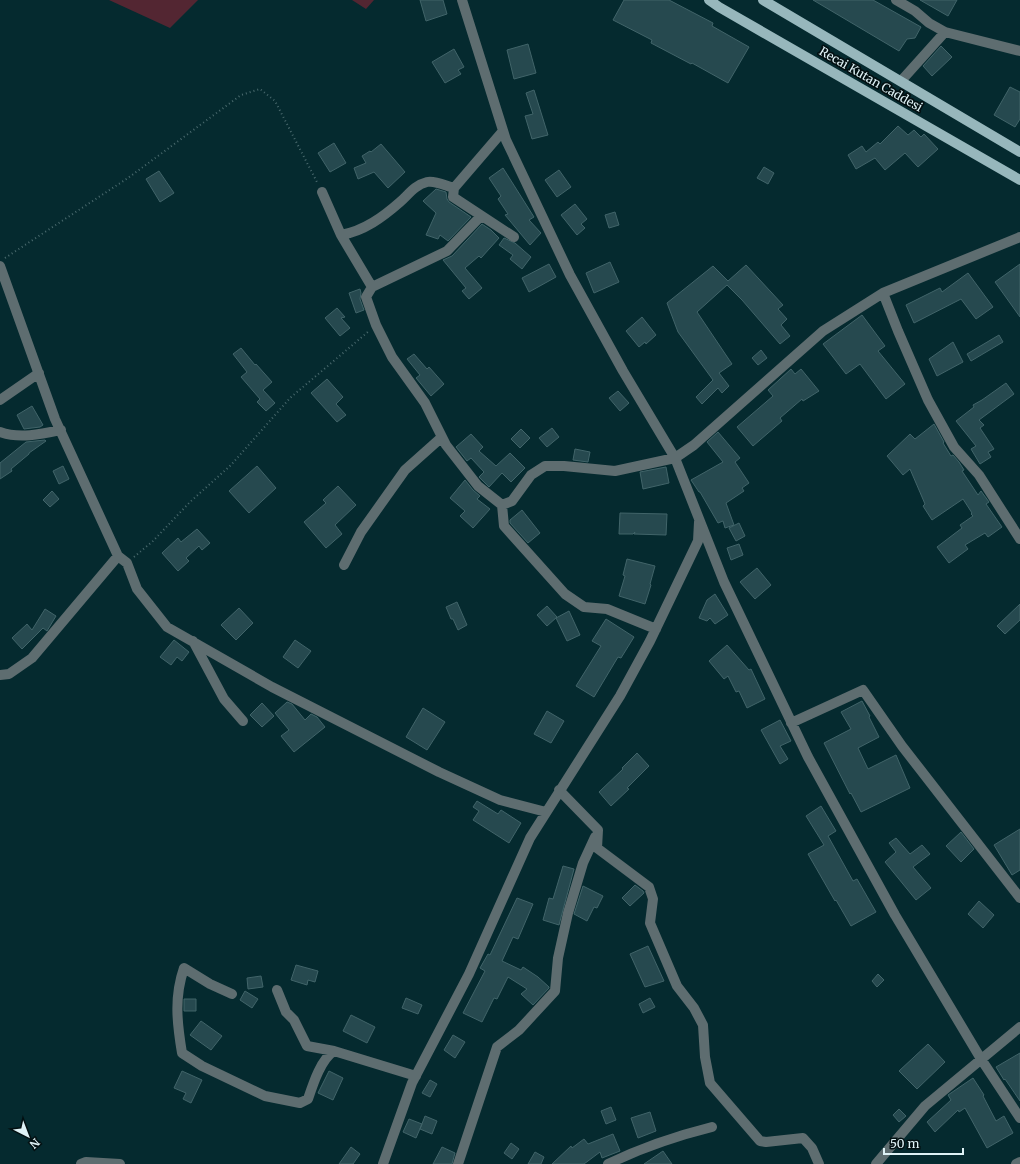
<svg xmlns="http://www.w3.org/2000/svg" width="1020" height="1164" viewBox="0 0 1020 1164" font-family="Merriweather,serif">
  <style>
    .green { fill: #532632 }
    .building { fill: #26494f; stroke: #416469 }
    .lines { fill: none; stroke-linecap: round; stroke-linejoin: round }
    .path { stroke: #4a6a6e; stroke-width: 2; stroke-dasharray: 1 3; stroke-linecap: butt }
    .minor { stroke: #5e6d70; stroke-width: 10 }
    .major { stroke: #97b7bc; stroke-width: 10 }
    .labels { text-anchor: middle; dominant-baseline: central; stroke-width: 3.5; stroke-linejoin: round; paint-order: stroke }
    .street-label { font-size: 12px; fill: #dff2f6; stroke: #031012 }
  </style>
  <rect width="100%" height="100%" fill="#052a2f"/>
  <path class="green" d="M109,0h89l-28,28z
    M352,0h22l-8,9z"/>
  <path class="building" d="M420,0h23l4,14 -21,7z
    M624,0h45l44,23 -1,3 37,21 -21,36 -36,-20 -1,1 -40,-21 1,-3 -39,-20z
    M813,0h60l48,27 -6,11 -8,1 -8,12z
    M920,0h37l-9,16z
    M528,44l8,29 -22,6 -7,-29z
    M941,46l11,11 -20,19 -9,-10z
    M454,49l10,18 -6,3 3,4 -16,9 -13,-21z
    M1010,87l10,5v27l-5,8 -21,-12z
    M534,90l14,45 -16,4 -7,-23 8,-2 -7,-21z
    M898,126l10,9 6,-5 7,7 3,-3 14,15 -20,18 -13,-14 -20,17 -10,-12 -19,11 -8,-14 14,-9 4,6 12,-10 2,2z
    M334,143l12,20 -16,9 -12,-19z
    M381,144l24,28 -17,16 -14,-16 -16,7 -4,-11 12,-5 -4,-7 8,-5 1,1z
    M764,167l10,6 -6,11 -11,-6z
    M503,168l31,49 -5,3 12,13 -11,12 -25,-30 3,-1 -10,-15 3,-3 -12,-18z
    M559,170l12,17 -14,10 -12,-17z
    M159,171l15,22 -14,9 -14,-23z
    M436,189l10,3 1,7 2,3 22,15 -23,24 -8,-6 -2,4 -12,-4 10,-22 -13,-12z
    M575,204l12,15 -6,5 4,4 -8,7 -16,-20z
    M615,212l4,13 -10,3 -4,-13z
    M482,224l9,6 8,8 -18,20 -2,-2 -14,12 17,20 -13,11 -7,-8 4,-3 -23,-28 9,-4z
    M504,238l11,5 16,14 -9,12 -12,-10 3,-4 -14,-10z
    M610,262l9,20 -25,11 -8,-20z
    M549,264l7,13 -27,15 -7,-14z
    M1020,264v53l-25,-35z
    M746,265l37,40 -5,4 9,10 -6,6 9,11 -10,8 -38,-44 -15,-15 -30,27 35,52 -13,9 10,13 -7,7 -4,-5 -16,16 -6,-7 17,-17 -35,-48 -11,-29 46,-37 15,15z
    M968,273l25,34 -17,12 -15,-20 -47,24 -8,-18 34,-17 2,4z
    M360,289l1,4 -1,6 4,11 -8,3 -7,-20z
    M337,308l8,9 -4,1 9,10 -10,8 -15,-18z
    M862,315l23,31 -7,5 27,33 -19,15 -26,-35 -14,10 -23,-30z
    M642,317l14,18 -10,9 -1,-2 -6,5 -13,-16z
    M999,335l4,7 -32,19 -4,-7z
    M953,342l10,20 -26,14 -8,-17z
    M241,348l14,17 1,-1 16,18 -9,8 12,13 -9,8 -9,-9 3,-3 -19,-22 6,-5 -14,-18z
    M761,350l6,8 -9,7 -6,-7z
    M414,354l13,15 2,-2 15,17 -13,12 -15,-18 4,-3 -13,-16z
    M791,369l4,5 6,-5 18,22 -16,10 -1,-2 -22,19 2,3 -29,25 -16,-19 36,-31 -5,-6z
    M327,379l16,18 -7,7 10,11 -9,7 -26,-29z
    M1006,383l8,11 -35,26 5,5 -4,3 14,21 -6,3 3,5 -11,7 -9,-15 5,-3 -20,-25 18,-14 -1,-2 9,-5z
    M618,391l11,12 -9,8 -11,-13z
    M32,406l11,19 -3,2 -16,2 -7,-14z
    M934,424l10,18 -1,1 8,13 2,-1 6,7 5,8 -2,1 16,24 3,-4 8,11 -3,2 16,23 -14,10 -3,-4 -20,12 3,4 -19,14 -12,-16 25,-19 -2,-3 13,-9 -2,-2 1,-1 -9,-14 -31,21 -9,-14 2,-2 -15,-35 -7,6 -16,-19 23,-22 5,5z
    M552,428l7,9 -12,10 -8,-9z
    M521,429l9,9 -10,10 -9,-9z
    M718,432l22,26 -5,4 14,21 -7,5 2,3 -18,12 8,22 -9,3 -2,-7 -5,2 -18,-31h-1l-8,-12 32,-18 -16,-20z
    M471,434l12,13 -4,4 17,15 14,-13 15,15 -14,14 -9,-9 -13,14 -10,-10 5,-5 -13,-14 -4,3 -11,-14z
    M45,440l1,1 -17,12v1l-18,15 1,2 -12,8v-16l26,-21z
    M575,449l15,3 -2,10 -15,-2z
    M63,466l6,13 -10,5 -6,-13z
    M257,466l19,22 -27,25 -20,-22z
    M666,467l3,16 -26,6 -3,-17z
    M465,480l8,10 7,6 -3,3 13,10 -17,19 -13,-12 5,-5 -15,-13z
    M338,486l18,19 -21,20 7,9 -16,14 -22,-26 22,-19 -3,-3z
    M52,491l7,8 -9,8 -7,-7z
    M522,510l18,23 -12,10 -18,-20v-3z
    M620,513l47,1 -1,21 -32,-1 1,-2 -2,2h-14z
    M739,523l6,13 -9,5 -7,-13z
    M197,529l13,14 -8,7 -3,-4 -13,12 3,3 -11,10 -16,-18 16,-15 3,4z
    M739,544l4,11 -12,5 -4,-12z
    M627,559l28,7 -5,18 1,1 -6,19 -26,-8 6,-20 -2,-1z
    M757,568l14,17 -16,14 -15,-17z
    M715,594l13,21 -13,9 -5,-6 -3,3 -8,-3 8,-18z
    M457,602l10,23 -9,5 -5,-11h-2l-5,-12z
    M1020,604v16l-15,14 -8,-8z
    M547,606l10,11 -10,9 -10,-11z
    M239,608l14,15 -17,17 -15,-15z
    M45,609l11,7 -9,15 -4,-3 -21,21 -10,-11 15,-14 5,6z
    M569,611l11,24 -13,6 -11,-23z
    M606,619l28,18 -13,21 -3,-1 -24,40 -18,-11 25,-40 -9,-5z
    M174,640l15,12 -7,9 -5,-4 -6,8 -11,-8z
    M295,640l16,11 -13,17 -15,-11z
    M727,645l22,25 2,-1 14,30 -18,9 -8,-17 -3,1 -8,-16 -4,3 -15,-18z
    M862,701l8,15 -1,1 10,20 -21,11 10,21 28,-14 14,33 -49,24 -10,-19 -1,1 -26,-51 27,-14 -10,-17z
    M287,702l5,2 13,16 6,-6 6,3 8,10 -31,25 -13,-16 8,-6 -14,-17z
    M262,703l12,13 -12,11 -12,-12z
    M423,708l22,14 -18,28 -21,-13z
    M547,711l17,10 -13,22 -17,-9z
    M780,720l11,21 -11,5 8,13 -8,5 -19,-34z
    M637,753l12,13 -22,22 2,1 -18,17 -12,-14 24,-23 -1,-1z
    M477,801l21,13 3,-4 20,13 -12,20 -36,-23 6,-9 -6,-4z
    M821,806l15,25 -8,5 25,45 4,-2 19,33 -25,14 -15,-26 -1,1 -27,-47 16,-9 -18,-29z
    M1020,829v41l-8,5 -18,-30z
    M961,832l13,17 -13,13 -15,-16z
    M896,838l14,16 12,-9 8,9 -17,13 18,21 -15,12 -31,-38 11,-10 -7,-9z
    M563,866l11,3 -15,56 -16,-5 6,-22 4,1z
    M635,885l8,6 1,2 -14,13 -8,-8z
    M583,886l20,10 -6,12 -3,-1 -7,14 -13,-7z
    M517,898l16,6 -15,35 -5,-2 -11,24 19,9 2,-3 15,10 11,10v1l-16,17 -12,-11 6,-5 -19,-12 -11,22 -3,-1 -12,24 -19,-9 22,-42 -5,-3 8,-14 2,1z
    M979,901l15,14 -11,13 -15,-14z
    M648,946l16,35 -19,6 -15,-33z
    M296,965l22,6 -3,11 -7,-2 -1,5 -16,-5z
    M878,974l6,6 -7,7 -5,-6z
    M261,976l2,11 -15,2 -1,-11z
    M245,991l13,8 -6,9 -12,-8z
    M406,998l16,7 -4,9 -16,-6z
    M650,998l5,9 -12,6 -4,-9z
    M184,999h12v12h-12z
    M351,1015l24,12 -8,16 -24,-12z
    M201,1021l21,15 -11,14 -21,-15z
    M453,1035l12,7 -10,16 -11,-8z
    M928,1044l17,18 -28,27 -18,-18z
    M1020,1053v48l-15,-22 -1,1 -8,-13z
    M182,1071l20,9 -11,23 -8,-4 3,-6 -12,-5z
    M329,1071l14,7 -10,22 -15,-7z
    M973,1078l11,17 -1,1 13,25 8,-5 9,17 -26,15 -22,-40 -6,4 -1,-2 -23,22 -8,-10 24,-22 -3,-5z
    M430,1080l7,4 -7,13 -8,-4z
    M611,1107l5,13 -10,4 -5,-13z
    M899,1109l7,7 -7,6 -6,-7z
    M650,1112l6,19 -18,7 -7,-20z
    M425,1116l12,5 -5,13 -12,-5z
    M409,1119l13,5 -6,14 -13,-6z
    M613,1134l7,17 -18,7 -2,-6 -16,12h-32l19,-18 1,2 12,-9 4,5z
    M511,1143l8,6 -7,10 -8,-6z
    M351,1147l9,7 -7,10h-14z
    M442,1147l13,6 -3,11h-19z
    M663,1151l9,13h-28z
    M535,1152l9,5 -3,7h-13z"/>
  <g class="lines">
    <path class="path" d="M5,258l123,-80 113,-83 19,-6 15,12 43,83
      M134,557l19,-16 37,-39 41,-37 59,-67 79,-67"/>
    <path class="minor" d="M462,0l44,140 64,135 53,96 52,87 49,124 84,175 87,158 86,144 39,59
      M896,0l19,11 14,12 16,9 75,19
      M901,81l44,-49
      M454,188l-1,9 61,40
      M322,192l19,43c23,-4 42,-18 59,-33 9,-8 15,-17 27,-20 8,-2 19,4 27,6l49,-57
      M481,216l-34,35 -75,36 -6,10 10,28 16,32 33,46 21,42 32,41 24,19 10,-4 19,-26 14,-9h19l51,5 60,-13 19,-13 129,-114 60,-38 137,-56
      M341,235l31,52
      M0,266l55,153 63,137 -86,102 -23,16 -9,1
      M883,293l15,38 30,69 26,47 25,28 41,64
      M0,400l39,-27
      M0,432c19,7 42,2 61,-2
      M502,505l2,21 61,68 19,13 23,2 49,20
      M118,556l9,7 10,26 30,38 105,60 167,85 61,28 46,12
      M344,565l17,-33 44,-62 37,-33
      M193,641l31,58 19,22
      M791,723l72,-33 39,56 118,152
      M559,790l39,40 -1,18 52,39 4,12 -3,24 27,63 17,22 9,17 2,32 5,26 50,58 6,1 37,-4 9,10 7,16
      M277,990l9,22 8,8 13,26 27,5
      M232,994l-22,-10 -26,-16c-10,29 -7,55 -2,85l20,13 63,30 35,7 8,-4c5,-15 13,-40 26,-48l82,25
      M81,1164l5,-2 34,2
      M383,1164l29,-81 57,-109 61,-136 90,-142 30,-55 48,-100 1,-19
      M458,1164l39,-117 22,-17 36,-39 3,-33 10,-45 15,-50 12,-26
      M608,1164c33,-16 68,-28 104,-37
      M876,1164l49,-58 95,-79
      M1016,1164l4,-2"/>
    <path class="major" d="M709,0l10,7 301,173
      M763,0l257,152"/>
  </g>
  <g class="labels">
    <g class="street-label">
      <text transform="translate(871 79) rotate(30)">Recai Kutan Caddesi</text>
    </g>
  </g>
  <g transform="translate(28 1136) rotate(138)" stroke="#031012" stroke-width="3" paint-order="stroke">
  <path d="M0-3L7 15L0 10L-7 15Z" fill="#dff2f6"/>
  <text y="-6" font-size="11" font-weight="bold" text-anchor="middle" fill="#dff2f6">N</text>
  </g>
  <path d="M884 1148v6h79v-6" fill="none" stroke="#dff2f6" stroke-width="2"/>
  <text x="890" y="1148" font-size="12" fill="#dff2f6" stroke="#031012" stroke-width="3" paint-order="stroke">50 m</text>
</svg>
